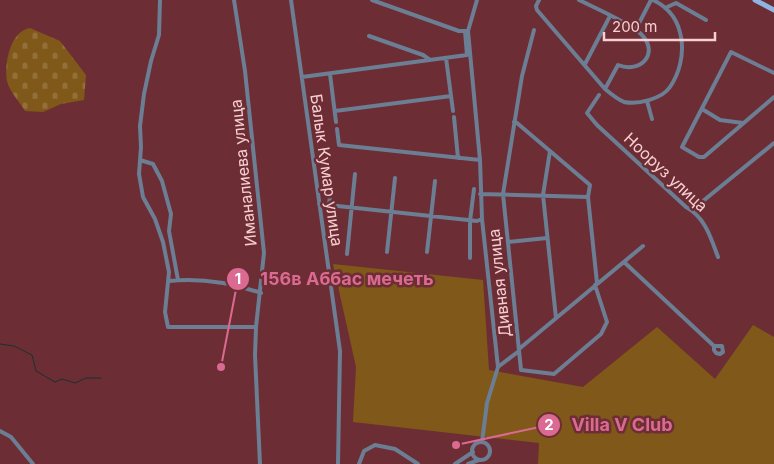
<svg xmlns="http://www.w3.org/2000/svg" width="774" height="464" viewBox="0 0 774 464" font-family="Inter,sans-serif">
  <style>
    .green { fill: #805819 }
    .cemetery { fill: url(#cemetery-stones) }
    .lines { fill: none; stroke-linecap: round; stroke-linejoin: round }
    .stream { stroke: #193130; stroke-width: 1 }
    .minor { stroke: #6b7e94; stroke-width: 4 }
    .major { stroke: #8fb4e2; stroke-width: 5 }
    .labels { text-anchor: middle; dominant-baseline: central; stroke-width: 5; stroke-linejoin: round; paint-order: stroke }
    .street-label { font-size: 16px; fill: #f8cfd2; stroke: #6d2d35 }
    .leader { fill: none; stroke: #da6a91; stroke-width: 2 }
    .callout-dot { fill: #da6a91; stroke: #6d2d35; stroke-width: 2 }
    .mark-label { font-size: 15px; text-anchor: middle; font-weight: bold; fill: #fff }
    .callout-label { font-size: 18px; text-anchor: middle; font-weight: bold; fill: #da6a91; stroke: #6d2d35; stroke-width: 5; stroke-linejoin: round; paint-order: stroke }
  </style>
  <defs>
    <pattern id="cemetery-stones" width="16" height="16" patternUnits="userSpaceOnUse" patternTransform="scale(1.25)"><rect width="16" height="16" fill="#805819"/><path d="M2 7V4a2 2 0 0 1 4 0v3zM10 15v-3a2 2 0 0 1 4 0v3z" fill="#936f3a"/></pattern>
  </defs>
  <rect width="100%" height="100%" fill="#6d2d35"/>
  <path class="green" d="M333,264l150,16 6,90 94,17 74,-60 58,52 38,-54 21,12v127h-236l1,-21 -186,-21 3,-55z"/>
  <path class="cemetery" d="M30,28l30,13 26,34 -2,25 -23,4 -18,8 -18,-1c-5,-9 -16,-20 -18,-30 -3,-17 3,-50 23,-53z"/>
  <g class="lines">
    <path class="stream" d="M0,344l14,2 18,9 4,16 19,11 7,-3 13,4 11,-5h15"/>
    <path class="minor" d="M160,0l-1,35 -8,26 -7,33 -4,32 1,21 -2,27 4,23 12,22 8,23 6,30 -4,40 3,15h88
      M234,0l11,71 19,182 -8,74 -1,28 5,109
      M291,0l49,351 -2,113
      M372,0l87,31h9l9,-31
      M539,0l-3,6 1,4 68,79c6,5 12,10 19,13 13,3 38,-3 46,-15 19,-28 17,-71 -17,-87
      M579,0c16,8 51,23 62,34 19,19 0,40 -23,31l-13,24
      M665,8l11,-5 30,17
      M636,29l15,-29
      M534,30l-12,46 -19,118 18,176 33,4 47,-40 6,-12 -12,-37
      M468,31l12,129 2,59 16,148 -11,36 -5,39
      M369,36l54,19 7,5
      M446,58l7,53
      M585,64l25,-48
      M774,73l-43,-21 -49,95 17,10h5l70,-60
      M330,74l6,48
      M302,77l165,-22 -2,-24
      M599,95l-12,18 10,12 89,82c19,10 25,31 32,50
      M647,101l5,18
      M702,109l18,11 23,3
      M335,111l116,-15
      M454,117l4,41
      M514,122l3,1 73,62 -2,12 9,86
      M337,129l2,16 141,15
      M550,151l-7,44 13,123
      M140,160l13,4 9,17 9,33 -2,17 9,49
      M480,194l108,3
      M319,204l158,17 5,-2
      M329,205l1,-10
      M692,210l82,-67
      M508,242l39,-4
      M387,252l8,-74
      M427,252l8,-71
      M347,254l8,-80
      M470,258v-37l4,-32
      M624,262l90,84v4l2,3 4,1 3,-2 -1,-6h-8
      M169,281c30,-3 63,2 92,12
      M519,349l124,-103
      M498,367l21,-16
      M0,431l11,6 22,27
      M472 451a9 9 0 1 1 18 0a9 9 0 1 1-18 0Z
      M359,464l5,-13 11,-6 20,4 23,15
      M455,464l18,-12
      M468,464l11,-4"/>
    <path class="major" d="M755,0l19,10"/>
  </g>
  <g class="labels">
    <g class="street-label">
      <text transform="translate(327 170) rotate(82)">Балык Кумар улица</text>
      <text transform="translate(666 172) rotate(43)">Нооруз улица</text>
      <text transform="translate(243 173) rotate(-96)">Иманалиева улица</text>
      <text transform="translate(499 283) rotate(-96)">Дивная улица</text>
    </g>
  </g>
  <path class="leader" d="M221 367L238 279M456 445L549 425"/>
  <g class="callout-dot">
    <circle cx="221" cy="367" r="5"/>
    <circle cx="456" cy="445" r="5"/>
    <circle cx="238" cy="279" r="12"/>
    <circle cx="549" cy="425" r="12"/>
  </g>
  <g class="mark-label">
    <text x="238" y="284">1</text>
    <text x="549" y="430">2</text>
  </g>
  <g class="callout-label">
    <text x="347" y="285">156в Аббас мечеть</text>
    <text x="622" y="431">Villa V Club</text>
  </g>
  <path d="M604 32v8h111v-8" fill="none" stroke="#f8cfd2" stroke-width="2.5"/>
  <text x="612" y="32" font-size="15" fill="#f8cfd2" stroke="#6d2d35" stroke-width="4" paint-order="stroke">200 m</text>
</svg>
